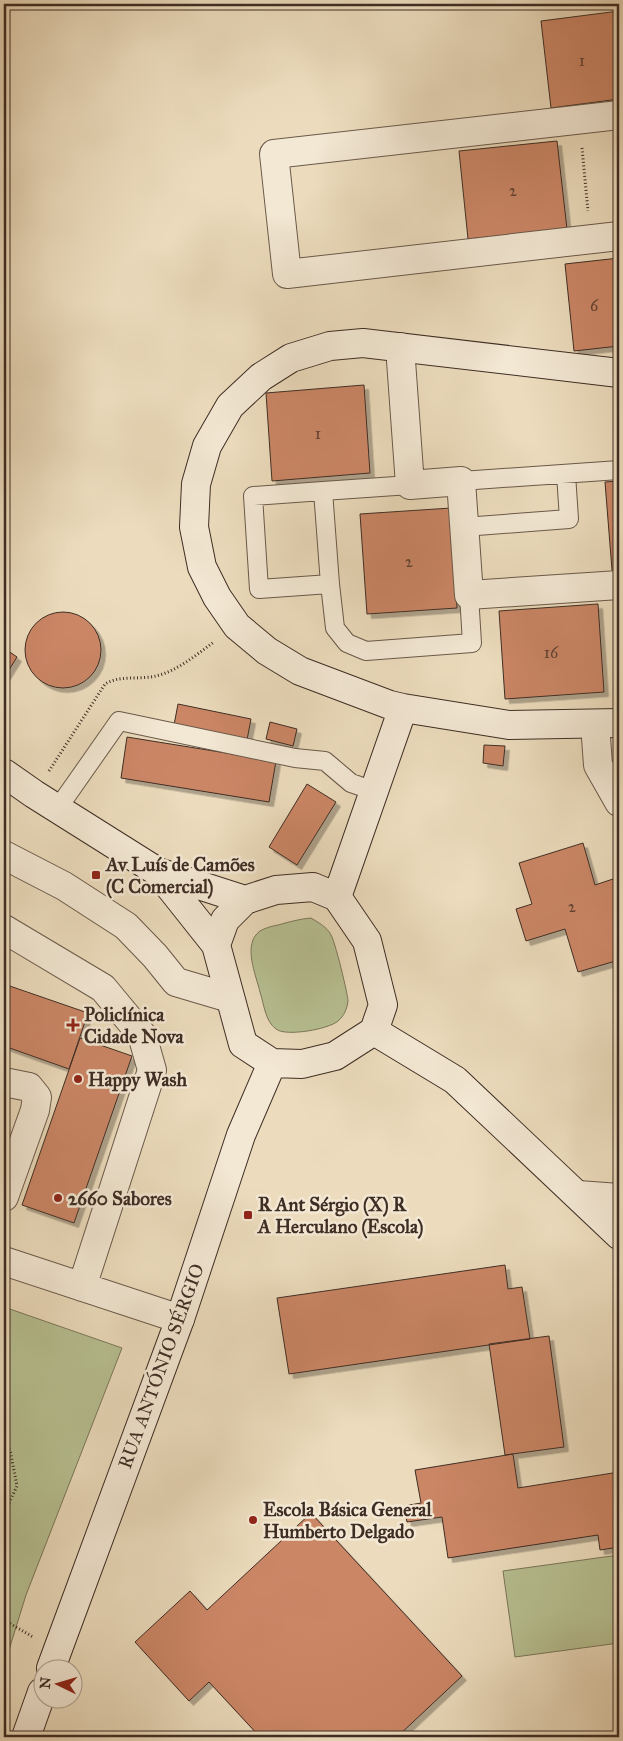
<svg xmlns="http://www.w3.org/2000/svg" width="623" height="1741" viewBox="0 0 623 1741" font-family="'IM FELL Great Primer',serif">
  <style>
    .green { fill: #b7c092; stroke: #7a765b }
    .building { fill: #cb8666; stroke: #3e2d24; filter: url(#shadow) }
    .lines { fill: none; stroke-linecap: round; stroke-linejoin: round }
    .lane-casing { stroke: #6a594a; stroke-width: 20 }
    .street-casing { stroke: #6a594a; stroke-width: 30 }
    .secondary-casing { stroke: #3e2d24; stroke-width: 30 }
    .path { stroke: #3e2d24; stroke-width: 3; stroke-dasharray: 1 2.5; stroke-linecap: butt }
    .lane { stroke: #f3e8d4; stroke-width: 18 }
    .street { stroke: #f3e8d4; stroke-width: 28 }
    .secondary { stroke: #f3e8d4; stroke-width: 28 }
    .poi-dot { fill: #8f2418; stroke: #f3e8d4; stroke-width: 2 }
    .labels { text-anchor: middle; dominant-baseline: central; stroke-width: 5; stroke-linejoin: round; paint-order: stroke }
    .number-label { font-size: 16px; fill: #614334 }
    .poi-label { font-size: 19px; font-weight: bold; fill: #3e2d24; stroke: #f3e8d4; text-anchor: start }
    .street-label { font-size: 19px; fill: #3e2d24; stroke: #f3e8d4 }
  </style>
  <defs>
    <filter id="shadow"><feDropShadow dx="4.5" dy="4.5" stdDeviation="0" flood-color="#0004"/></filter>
  </defs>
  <rect width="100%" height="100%" fill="#ecdcbd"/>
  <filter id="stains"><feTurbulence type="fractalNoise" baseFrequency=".004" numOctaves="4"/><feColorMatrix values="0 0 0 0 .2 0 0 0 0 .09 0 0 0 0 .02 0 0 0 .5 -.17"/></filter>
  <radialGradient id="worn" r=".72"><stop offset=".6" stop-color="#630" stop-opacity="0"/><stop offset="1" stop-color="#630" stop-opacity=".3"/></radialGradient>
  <path class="green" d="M311,918c8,5 16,9 20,17 4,6 17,60 17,66 -1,8 -4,15 -10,20 -9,8 -52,16 -62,8 -11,-8 -12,-25 -16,-37 -4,-17 -18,-48 0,-61 5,-3 12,-5 18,-6 11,-3 21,-6 33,-7z
    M4,1307l118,41 -96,247 -22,71z
    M619,1555v88l-104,14 -12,-86z"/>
  <path class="building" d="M619,11v88l-68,9 -10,-87z
    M557,141l10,88 -99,10 -9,-88z
    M619,258v88l-45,5 -9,-87z
    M364,385l6,88 -98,8 -6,-88z
    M619,481v89h-7l-7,-88z
    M451,508l6,100 -90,6 -7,-100z
    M598,604l6,88 -99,7 -6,-88z
    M25 650a38 38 0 1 1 76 0a38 38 0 1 1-76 0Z
    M4,648l13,9 -13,21z
    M178,704l73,15 -4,21 -73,-15z
    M270,722l27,7 -4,17 -27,-7z
    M127,737l149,24 -7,41 -148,-24z
    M484,745l21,1 -2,20 -20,-3z
    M307,784l29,18 -39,63 -28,-18z
    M583,843l12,42 24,-8v83l-41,12 -13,-43 -39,12 -10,-32 16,-5 -13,-41z
    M4,984l84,29 -19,56 -65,-23z
    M80,1038l52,18 -58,167 -52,-18z
    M505,1265l3,24 14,-2 8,52 -241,35 -12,-76z
    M549,1336l15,111 -59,8 -16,-111z
    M513,1454l5,34 101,-16v75l-19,3 -2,-15 -150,23 -6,-41 -35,5 -3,-16 17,-3 -6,-33z
    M311,1513l151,163 -65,61h-137l-51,-55 -20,19 -54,-59 55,-51 17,19z"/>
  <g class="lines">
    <g class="lane-casing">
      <path id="lane" d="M461,481l158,-11
        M323,491l7,93 -71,5 -6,-93z
        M323,491l87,-6
        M464,527l105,-8 -3,-45
        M330,584l5,44 12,15 19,8 106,-8 -3,-48
        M58,808l61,-87 176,37 30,3 26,22 23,8"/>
    </g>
    <g class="street-casing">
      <path id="street" d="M619,115l-345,39 13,120 332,-38
        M400,347l10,138 51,-4 8,114 150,-10
        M595,724l3,41 21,37
        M4,855l60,31 62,40 29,30 21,26 54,16
        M4,929l99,59 39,47 10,35 -70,217
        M4,1082l25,5 8,10 -2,13 -31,87
        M578,1195l41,3
        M4,1261l176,58"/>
    </g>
    <g class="secondary-casing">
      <path id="secondary" d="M619,373l-256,-30 -33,3 -39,12 -30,19 -31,29 -23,40 -11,38 -2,43 8,40 15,30 20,29 30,25 33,20 90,34 13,3 106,17 110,-2
        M4,773l30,21 124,78 87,28
        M158,872l58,73 27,99 29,19 30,1 33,-8 39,-25 9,-26 -16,-64 -30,-44 -24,-10 -37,3 -31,10 -20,20 -9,25
        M337,897l66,-189
        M374,1031l81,49 164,155
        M51,1668l129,-349 61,-184 31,-72
        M26,1737l16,-45"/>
    </g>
    <path class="path" d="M582,148l6,63
      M49,771l56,-87c14,-9 34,-4 51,-8 21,-5 40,-21 58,-34
      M4,1444l6,6 7,36 -13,28
      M4,1620l29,17"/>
    <use href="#lane" class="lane"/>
    <use href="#street" class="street"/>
    <use href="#secondary" class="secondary"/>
  </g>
  <g class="poi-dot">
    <rect x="91" y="870" width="10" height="10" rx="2.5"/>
    <path d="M70.5 1017.5h5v5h5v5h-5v5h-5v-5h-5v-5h5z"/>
    <circle cx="78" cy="1079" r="5"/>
    <circle cx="58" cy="1198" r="5"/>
    <rect x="243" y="1210" width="10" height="10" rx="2.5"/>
    <circle cx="253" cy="1520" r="5"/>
  </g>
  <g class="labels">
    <g class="number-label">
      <text x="582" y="60">1</text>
      <text x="513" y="190">2</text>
      <text x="594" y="305">6</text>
      <text x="318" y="433">1</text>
      <text x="409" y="561">2</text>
      <text x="551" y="652">16</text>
      <text x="572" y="906">2</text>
    </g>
    <g class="poi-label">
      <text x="106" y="864">Av Luís de Camões<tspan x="106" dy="22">(C Comercial)</tspan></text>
      <text x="84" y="1014">Policlínica<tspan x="84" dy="22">Cidade Nova</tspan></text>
      <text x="88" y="1079">Happy Wash</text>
      <text x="68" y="1198">2660 Sabores</text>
      <text x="258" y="1204">R Ant Sérgio (X) R<tspan x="258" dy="22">A Herculano (Escola)</tspan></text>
      <text x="263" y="1509">Escola Básica General<tspan x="263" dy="22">Humberto Delgado</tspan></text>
    </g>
    <g class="street-label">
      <text transform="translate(161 1366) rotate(-70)">RUA ANTÓNIO SÉRGIO</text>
    </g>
  </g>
  <rect width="623" height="1741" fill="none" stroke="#ecdcbd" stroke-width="20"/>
  <rect x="5" y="5" width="613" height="1731" fill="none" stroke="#3e2d24" stroke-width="2.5"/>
  <rect x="10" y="10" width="603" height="1721" fill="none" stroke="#3e2d24"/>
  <g transform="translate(58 1684) rotate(275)"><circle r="24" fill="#f3e8d4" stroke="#ab9d8e"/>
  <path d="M0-4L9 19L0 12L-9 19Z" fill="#8f2418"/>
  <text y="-8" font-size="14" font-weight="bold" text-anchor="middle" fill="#3e2d24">N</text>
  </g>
  <rect width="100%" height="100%" filter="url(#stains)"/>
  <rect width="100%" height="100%" fill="url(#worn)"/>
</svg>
